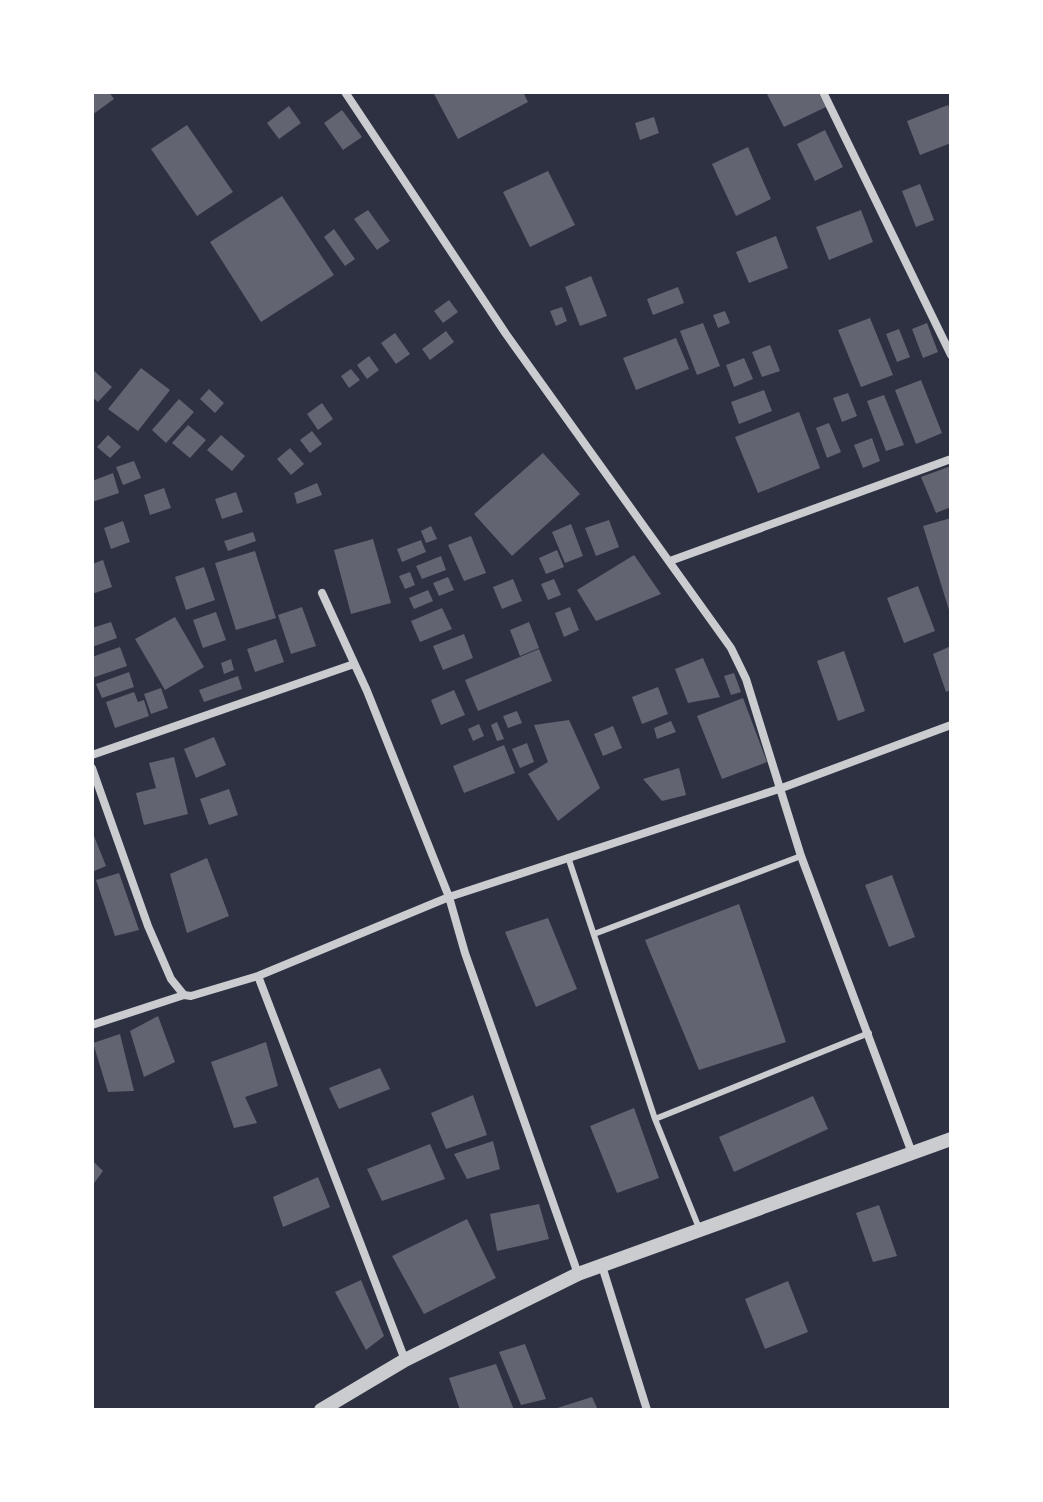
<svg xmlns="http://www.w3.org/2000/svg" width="1043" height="1502" viewBox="0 0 1043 1502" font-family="'PT Sans',sans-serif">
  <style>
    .building { fill: #626471 }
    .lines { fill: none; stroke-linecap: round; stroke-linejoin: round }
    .service { stroke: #caccd0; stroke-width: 6 }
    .minor { stroke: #caccd0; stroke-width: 8 }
    .tertiary { stroke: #caccd0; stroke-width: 14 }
  </style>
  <rect width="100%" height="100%" fill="#2d3142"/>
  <path class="building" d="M92,92h17l5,7 -22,16z
    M433,92h90l5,10 -70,37z
    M772,92h46l8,15 -42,20 -17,-33z
    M948,105l3,7v31l-31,12 -13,-34z
    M289,106l12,17 -22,16 -12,-16z
    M342,110l20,27 -19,13 -19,-27z
    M654,117l5,16 -19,7 -5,-17z
    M187,125l46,67 -36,24 -46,-67z
    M825,130l18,37 -28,14 -18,-37z
    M748,147l23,52 -35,17 -24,-52z
    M548,171l27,54 -45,22 -27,-55z
    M920,184l14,36 -18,7 -14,-36z
    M282,196l52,79 -73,47 -51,-80z
    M368,210l22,31 -13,9 -23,-31z
    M861,210l12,32 -44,18 -13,-33z
    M334,229l21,30 -10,7 -21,-29z
    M776,236l12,32 -39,15 -13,-31z
    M591,276l16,40 -27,10 -15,-39z
    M678,287l6,16 -31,12 -6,-16z
    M449,300l9,12 -15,11 -9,-12z
    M562,307l5,14 -11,5 -6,-15z
    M725,311l5,12 -12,5 -5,-13z
    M870,318l23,57 -32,12 -23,-57z
    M703,323l17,43 -23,9 -17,-44z
    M927,323l11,29 -15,6 -11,-29z
    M899,329l11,28 -13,5 -11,-28z
    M446,331l8,11 -24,18 -8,-11z
    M395,333l15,21 -14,10 -15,-21z
    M676,338l13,31 -53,21 -13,-32z
    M770,345l10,26 -18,6 -10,-25z
    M369,356l10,14 -12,9 -10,-14z
    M744,358l9,21 -19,8 -8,-22z
    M141,368l29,22 -32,41 -30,-22z
    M92,369l20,18 -14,15 -6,-5z
    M351,369l9,11 -11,8 -8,-12z
    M921,380l21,53 -26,11 -21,-54z
    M209,389l15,14 -9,10 -15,-14z
    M764,390l8,21 -33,13 -8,-22z
    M848,393l9,23 -15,6 -9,-24z
    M884,395l20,50 -18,6 -19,-50z
    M179,399l15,13 -28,31 -14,-13z
    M322,403l11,16 -15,11 -11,-16z
    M799,412l21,56 -62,25 -23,-56z
    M829,423l12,29 -14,6 -11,-30z
    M188,425l18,15 -16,18 -18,-15z
    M312,431l10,13 -12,9 -10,-13z
    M108,435l13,12 -11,11 -13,-11z
    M221,435l24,21 -13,15 -25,-21z
    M872,438l8,23 -17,7 -9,-23z
    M290,448l14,16 -13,11 -14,-16z
    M543,453l37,41 -68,62 -38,-42z
    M134,461l7,17 -18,7 -7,-18z
    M951,466v41l-15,6 -15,-36z
    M113,473l6,20 -27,9v-21z
    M317,483l5,12 -25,9 -3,-11z
    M164,488l7,20 -21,7 -6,-20z
    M236,492l7,20 -21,7 -7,-20z
    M951,518v91l-2,1 -26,-84z
    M609,520l10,27 -23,9 -11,-28z
    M123,521l7,21 -19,7 -7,-21z
    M571,524l12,32 -18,7 -13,-31z
    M431,526l6,13 -11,4 -5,-12z
    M253,532l3,9 -28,10 -4,-10z
    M471,536l15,37 -22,8 -16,-36z
    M373,539l18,64 -40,11 -17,-64z
    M421,540l5,12 -24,10 -5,-13z
    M557,550l7,17 -18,7 -7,-16z
    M255,551l21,67 -40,12 -21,-67z
    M634,555l27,39 -65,27 -19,-31z
    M441,556l5,14 -24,9 -6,-13z
    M103,560l9,27 -20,7v-30z
    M204,567l11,33 -29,10 -11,-33z
    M410,572l5,13 -10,4 -6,-13z
    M448,577l6,13 -15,6 -6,-13z
    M513,579l9,22 -20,8 -9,-22z
    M554,579l7,16 -13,5 -7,-16z
    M918,586l17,45 -31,12 -17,-45z
    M428,590l5,11 -19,8 -5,-11z
    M302,607l14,39 -25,8 -13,-39z
    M570,607l9,23 -15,7 -9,-24z
    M442,608l10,21 -32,13 -9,-21z
    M216,612l10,28 -23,8 -10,-28z
    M175,617l29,50 -39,23 -30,-51z
    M111,622l6,16 -25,9v-19z
    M529,622l10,26 -19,8 -10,-26z
    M464,634l9,24 -30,12 -10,-24z
    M276,639l8,23 -29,10 -8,-23z
    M951,646v44l-5,2 -13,-38z
    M120,647l7,19 -35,12v-21z
    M539,649l13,32 -74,30 -13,-31z
    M844,651l21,60 -27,10 -21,-60z
    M703,658l17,39 -32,6 -13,-34z
    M231,659l3,11 -10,4 -3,-11z
    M129,672l5,15 -32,11 -6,-14z
    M734,673l7,19 -10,3 -7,-19z
    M238,676l4,13 -38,13 -5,-12z
    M658,687l10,27 -26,10 -10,-27z
    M161,688l7,20 -17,6 -7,-20z
    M454,690l11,25 -24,10 -10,-25z
    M134,692l4,10 6,-2 5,16 -34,12 -9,-26z
    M743,698l24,64 -45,17 -25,-63z
    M517,711l5,12 -14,5 -5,-12z
    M569,720l31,68 -42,33 -30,-47 20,-12 -14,-37z
    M671,721l5,11 -19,7 -3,-11z
    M497,722l7,17 -7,2 -6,-16z
    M479,724l5,12 -11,5 -5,-12z
    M613,726l9,22 -19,8 -9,-22z
    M214,737l12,28 -30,13 -12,-29z
    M527,743l7,19 -14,6 -8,-19z
    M504,745l11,28 -51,20 -11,-27z
    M174,757l14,57 -44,11 -8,-32 20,-5 -7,-25z
    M679,768l7,27 -24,6 -19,-22z
    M229,789l9,26 -29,10 -9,-26z
    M92,831l14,35 -14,6z
    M207,858l22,58 -42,17 -17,-59z
    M119,873l20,57 -24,6 -19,-56z
    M892,875l23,62 -26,10 -24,-62z
    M739,904l47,138 -87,28 -54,-130z
    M548,918l29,71 -41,18 -31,-75z
    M158,1016l17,46 -31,15 -14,-46z
    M120,1034l14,57 -26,1 -15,-49z
    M266,1042l12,44 -33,11 12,26 -23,5 -23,-66z
    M380,1068l10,21 -51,20 -10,-21z
    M473,1095l14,40 -41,14 -15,-36z
    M813,1096l15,33 -94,43 -15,-35z
    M634,1108l25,70 -42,15 -27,-67z
    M493,1141l7,28 -33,10 -13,-25z
    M430,1144l15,35 -63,22 -15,-32z
    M92,1160l11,11 -11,15z
    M318,1177l12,30 -47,20 -10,-30z
    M539,1204l10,35 -52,12 -7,-37z
    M879,1205l18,51 -24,6 -17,-49z
    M467,1219l29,59 -72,36 -32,-58z
    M361,1280l23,56 -18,14 -31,-58z
    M788,1281l20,51 -43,17 -20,-50z
    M525,1344l21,55 -25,6 -22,-53z
    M496,1364l18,46h-54l-11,-32z
    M592,1397l6,13h-44v-1z"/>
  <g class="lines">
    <path class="service" d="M568,857l87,262 44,109
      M594,934l207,-78
      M655,1119l214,-86"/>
    <path class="minor" d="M345,92l161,242 225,314 15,31 55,177 111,297
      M823,92l128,263
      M670,561l281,-102
      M322,593l45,98 82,206 16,56 113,321
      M92,755l262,-91
      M92,768l56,158 23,53 13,16
      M258,976l147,384
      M92,1025l92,-30 7,1 67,-20 191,-79 330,-108 172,-64
      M602,1266l45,144"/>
    <path class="tertiary" d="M321,1410l84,-50 173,-86 373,-135"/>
  </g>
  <rect width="1043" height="1502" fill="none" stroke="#ffffff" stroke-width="188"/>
</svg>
